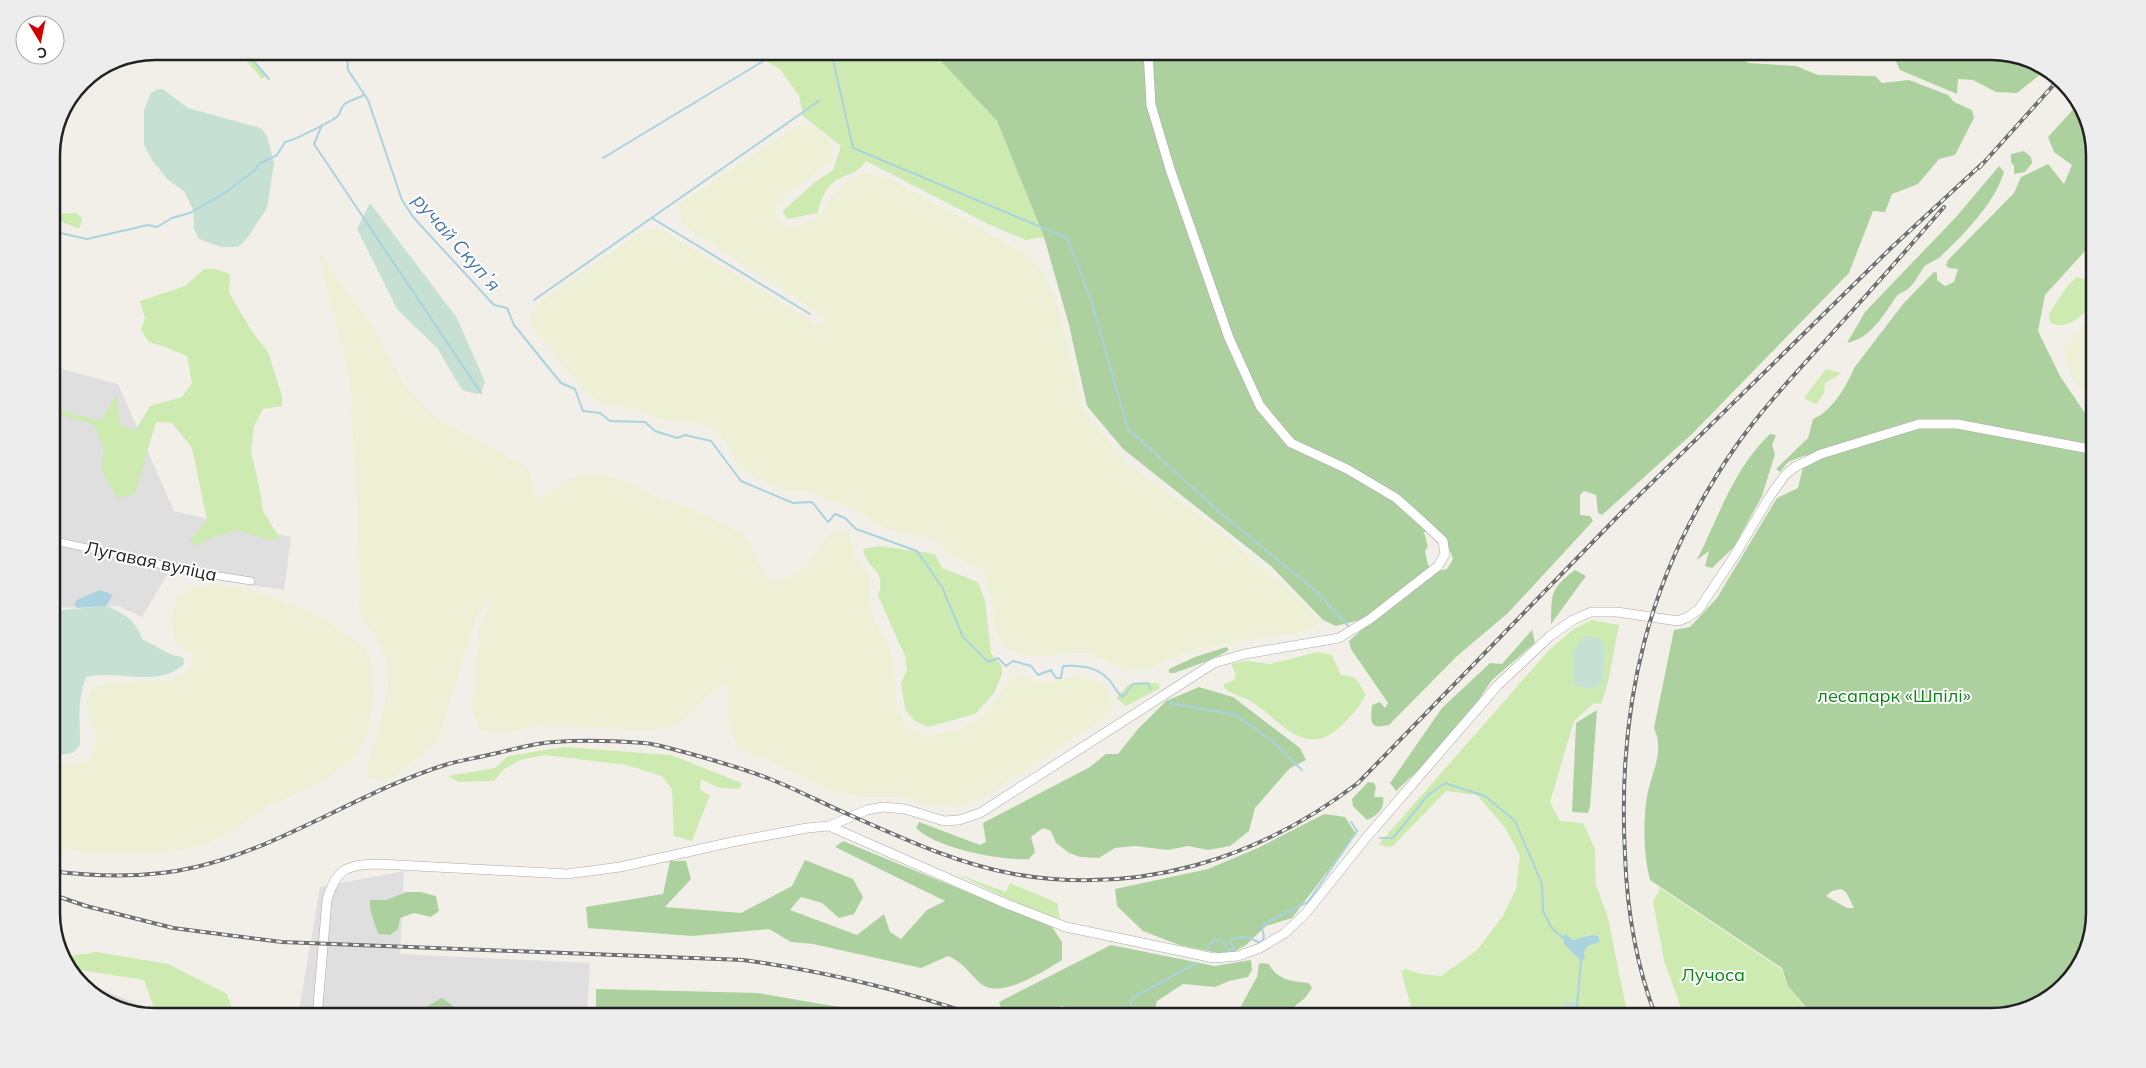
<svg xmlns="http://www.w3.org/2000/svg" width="2146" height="1068" viewBox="0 0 2146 1068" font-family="Mulish,sans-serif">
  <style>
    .residential { fill: #e0dfdf }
    .farmland { fill: #eef0d5 }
    .grass { fill: #cdebb0; fill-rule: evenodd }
    .forest { fill: #add19e; fill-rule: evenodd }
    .wetland { fill: #c6e0d4 }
    .water { fill: #aad3df }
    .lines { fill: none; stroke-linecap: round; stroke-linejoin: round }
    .stream { stroke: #aad3df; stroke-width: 2 }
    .minor-casing { stroke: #a9a9a9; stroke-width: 8 }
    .tertiary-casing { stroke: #a9a9a9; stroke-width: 10 }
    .minor { stroke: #fff; stroke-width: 7 }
    .tertiary { stroke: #fff; stroke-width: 9 }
    .rail-casing { stroke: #707070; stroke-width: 4 }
    .rail { stroke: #fff; stroke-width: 2; stroke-dasharray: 5.5; stroke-linecap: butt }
    .labels { text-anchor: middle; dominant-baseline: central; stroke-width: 4; stroke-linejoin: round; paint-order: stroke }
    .street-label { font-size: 18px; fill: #222; stroke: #fff }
    .park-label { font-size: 18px; fill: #0c8416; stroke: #fff }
    .water-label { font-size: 19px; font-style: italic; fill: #4a7aab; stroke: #fff }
    .rim { fill: none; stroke: #222; stroke-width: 2.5 }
  </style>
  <rect width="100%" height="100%" fill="#f2efe9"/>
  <path class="residential" d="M58,368l60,16 56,127 117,26 -7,53 -116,-17 -26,44 -24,-11 -67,2v-182z
    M404,871l-4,83 190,9 -3,54h-289l22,-130z
    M79,980l90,37h-14l-46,-11z"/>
  <path class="farmland" d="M800,124l14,4 15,11 4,12 -3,11 -42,31 -12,14v9l6,8 8,4 20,-7 11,-8 22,-30 18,-9 15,1 15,5 138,75 13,16 13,25 28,112 9,14 34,41 94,68 84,73 16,19 -7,7 -118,19 -49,21h-20l-38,-17h-20l-23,4 -22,-3 -18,-7 -8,-12 -11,-60 -5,-6 -34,-16 -10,-12 -15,-5 -16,-1 -23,-8 -38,-22 -22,-6 -14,-8h-23l-28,-12 -16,-10 -21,-33 -15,-11 -48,-6 -17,-8 -35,-6 -16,-9 -57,-66 -4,-12 4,-9 8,-8 103,-71 12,-1 9,3 151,92 7,-1 1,-5 -16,-12 -124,-80 -6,-12v-7l7,-7z
    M316,246l23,35 32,43 33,60 15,18 16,16 80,42 15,11 6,25 4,3 26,-18 18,-7 21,1 16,5 22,11 52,19 49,24 24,45 9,1 17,-5 14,-13 24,-30 11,-2 7,5 5,21 15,20v29l4,15 15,26 5,17 3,44 6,13 10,11 9,3h13l22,-4 19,-9 13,-12 20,-29 7,-5 10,1 12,6h12l25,-7 23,6 7,6 6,11 1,12 -8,8 -124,82 -25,7 -25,-2 -31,-8h-37l-31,-6 -55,-28 -24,-8 -14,-8 -6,-12 -4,-18v-35l-21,14 -15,17 -18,13 -25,4 -109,-4 -34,7 -18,-1 -9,-4 -8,-22 9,-77 10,-30 -12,13 -40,130 -42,34 -15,4 -14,-2 -1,-6 19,-69 3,-20 -2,-24 -7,-19 -13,-16 -7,-17 -2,-103 -8,-129z
    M2095,312v97l-25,-35 -7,-26z
    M208,584l34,4 40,12 44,20 37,26 8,14 3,33 -5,35 -8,18 -9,14 -29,21 -57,26 -44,30 -20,9 -53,8h-52l-46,-7v-85l24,3 12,-3 7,-11 1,-19 -8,-17 -1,-14 7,-14 15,-4 62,-3 16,-8 7,-10 -2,-9 -12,-8 -6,-10 -1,-20 4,-16 14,-11z"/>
  <path class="grass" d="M238,51h9l18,25 -3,3z
    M748,51h166l23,6 60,64 47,116 -18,3 -38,-16 -122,-63c-10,13 -13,11 -26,17 -12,5 -21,23 -22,35l-31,6 -4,-8 31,-28 19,-13 8,-24 -38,-30 -4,-20 -19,-27z
    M76,213l6,5 -2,10c-10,0 -19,-10 -29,-8v-6z
    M204,269h11l15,5 -1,19 22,37 17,22 14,44v10l-19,3 -9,17 -3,26 8,33 4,26 16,26 -7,4 -35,-11 -28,9 -12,7 -7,-6 17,-20 -15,-72 -20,-25 -16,-1 -21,72 -18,4 -15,-28 1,-24 -10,-22 -35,-10 1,-4 41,11 16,-26 5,30 14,6 15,-25 32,-9 10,-14 -5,-27 -22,-9 -16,-5 -8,-12 4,-12 -5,-17 45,-15z
    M2077,277l13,4 5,5c0,5 1,11 -2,16 -9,14 -28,30 -43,20l-1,-9 19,-28z
    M1826,369l16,4 -17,10 -1,11 -8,10 -12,-6z
    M881,546l54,8 7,14 36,14 7,19 6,52 11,13v8l-8,19 -19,21 -47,13 -13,-6 -10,-12 -4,-26 6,-13 -2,-14 -27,-60c9,-28 -10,-24 -15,-47z
    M1592,620l27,5c-6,27 -8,54 -18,79l-7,-1 -20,18 -24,81 10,19 23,2 12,26 1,36 12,33 20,99h-42l-9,-15 -10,-1 -11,16h-142l-13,-46 5,-2 14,5 21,2 36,-26 26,-34 13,-27 4,-33 -15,-28 -28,-33 -31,-4 -54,56 -14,-2 172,-196 25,-21zM1592,935l5,1 3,6 -12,4 -11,11 -6,-8 1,-9z
    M1317,652l15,3 9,20c19,1 15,6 25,19 -7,15 -15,22 -26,33 -35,31 -56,-3 -85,-23 -10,-7 -23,-9 -31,-16v-4l10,-4 2,-5 -5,-11 16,-3 23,3z
    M1158,683l2,5 -34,18 -10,-8 13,-14z
    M564,747l107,8 71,28 -3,6 -19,-1 -19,-9 -1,11 10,5 -18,46 -18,-5 -2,-47 -10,-13 -36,-11 -82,-10 -24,5 -17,10 -9,11 -35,1 -11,-6 47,-8 13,-12z
    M955,873l51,19 4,-9 47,20 3,16 -48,-18z
    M1660,888l121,81 7,17 24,31h-128l-20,-57 -11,-58z
    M96,952l72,12 59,30 8,23h-74l-5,-4 -12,-33 -64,-10 -8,4 -3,-3 -5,-14z"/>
  <path class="forest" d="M914,51h812l23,12 47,3 22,9 57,1 7,7 27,-3 39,15 6,7 18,8 2,8 -19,37 -16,4 -21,25 -26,10 -7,18 -12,-1 -24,62 -158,162 -89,80 -4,-2 -2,-18 -12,-4 -4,4v20l10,1 3,5 -85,92 -52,44 -67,68c-21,5 -18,-4 -17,-20l8,-3 5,6 3,-5 -37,-54 -2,-8 15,-13 -4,-8 -24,6 -13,-6 -52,-54 -148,-117 -36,-43 -18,-81 -25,-88 -47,-116 -60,-64zM1424,532h5l7,10 13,6 4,11 -6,10 -12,3 -7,-7 -3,-14 3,-4z
    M1900,51c38,0 116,-7 146,19l-29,23 -21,-1 -23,-12 -15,-1 -1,15 -57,-24 -5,-11 5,-3z
    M2079,103l16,45v92l-50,55 -7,36 22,45 35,52v485l-11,46 -36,40 -57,18h-177l-26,-31 -6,-18 -132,-88c-6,-24 -7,-52 -4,-77 3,-28 20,-49 8,-75l20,-98 16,-3 27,-29 60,-100 21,-10 8,-33 -18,7 -8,10 -4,-3 32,-31 5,-19c18,-7 34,-33 41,-51l49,-64 31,-32 3,1v7l8,6 9,-4 4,-13 -9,-1 -3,-3 2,-5 66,-67 7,-16 27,-13 16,20 8,-19 -18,-13 -6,-15zM1841,889l5,3 8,16h-7l-21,-12 6,-5z
    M2024,151l7,6 1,6 -7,9 -11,2v-8l-3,-4v-8z
    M1999,166l5,6c-9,31 -41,63 -64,85 -5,4 -12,6 -16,10 -6,8 -7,14 -16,22 -4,3 -9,4 -12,8 -13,19 -25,41 -49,46l18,-31 92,-96z
    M1770,434l6,1 -4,10 3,9 -13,42 -28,51 -22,21 -7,-2 4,-15 -12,9c22,-44 37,-92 73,-126z
    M1575,570l11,6 -35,48c1,-31 -2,-34 24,-54z
    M1532,630l3,13 -43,37 -25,37 -41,46 -30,28 -6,-8 52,-75 48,-45 12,1z
    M1226,647l3,2c-5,7 -43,20 -55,24h-5v-4l26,-12z
    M1199,687l34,10 67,51 6,12 -16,8 -35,40 -6,23 -19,15 -22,4 -20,-4 -20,4 -33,-4 -20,2 -16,10 -19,-1 -11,-4 -13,-10 -5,-12 -8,-3 -12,9 4,15 -6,7c-27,2 -94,-11 -113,-31l3,-6 61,23 6,-3 -3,-19 107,-56 16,-13h12l20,-25 28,-28z
    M1597,710l-7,97 -2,6 -16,-1 4,-89z
    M1368,782l6,1 2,4 -2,10h9c2,12 -6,19 -16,23l-14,-14 -1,-7z
    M1324,814l21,3 11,17 -64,84 -26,8 -20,19 -18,10 -49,-10 -36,-14 -26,-25 -2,-17 93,-20 52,-22z
    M843,841l209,86 10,15v18c-18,11 -63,41 -82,23 -12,-11 -17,-21 -32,-27l-27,12 -108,-24 -22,-2 -22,-13 -77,7 -104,-8 -2,-21 77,-13 7,-33h16l5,18 -26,28 76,6 51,-27 13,-26 48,19 10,18 -9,17 -15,4 -17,-15 -21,-6 -11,13 67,25 27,-21 6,18 11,7 26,-29 18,-9 -110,-54z
    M406,892h15l15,4 3,15 -8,6 -17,-4 -14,5 -2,11 -8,6 -12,-1 -8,-25v-9h17z
    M1111,945l104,21 36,-6 1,10 -4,7 -19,4 -14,6 -32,-3 -26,17 -4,16h-68l-9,-8 -15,-3 -16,11 -41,-1 -5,-14z
    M1262,963l7,1c7,15 24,18 40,19l3,5 -7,10 -24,19h-46l22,-40 2,-13z
    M596,989l162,4 75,13 67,6 20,-2 17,7h-297l-13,-5 -31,3z
    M442,998l17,12 1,7h-52z"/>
  <path class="wetland" d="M158,89h5l25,19 73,20 6,8 7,27 -7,45 -19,29 -10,10h-17l-22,-8 -5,-10 -1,-19 -9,-19 -16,-11 -16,-20 -8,-15v-35l7,-17z
    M370,203l87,115 28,64 -4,11 -4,1 -15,-4 -25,-42 -40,-39 -40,-80z
    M106,606c18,7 30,14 36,33l30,16 11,2 1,7c-25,25 -68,5 -98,13 -9,23 -6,44 -6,68l-7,8 -22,3v-145z
    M1584,636l17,2 4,17 -3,30 -12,4 -16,-4v-34z
    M1566,1001l11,1 9,15h-30z"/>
  <path class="water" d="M100,590l13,5 -7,11 -29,2 -3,-3 3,-5z
    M1566,934l6,6 20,-5 6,1 2,6 -12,4 -4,6 1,7 -4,2 -17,-17 -2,-7z"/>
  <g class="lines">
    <path class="stream" d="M245,51l24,28
      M347,51l1,19 20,30 34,100 11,17 81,88 13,3 7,17 47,58 14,6 8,22 17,2 10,8 35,1 10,9 22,7 8,-3 26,6 30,40 52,22 19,-1 16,20 7,-8 10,4 11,11 61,22 25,36 21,50 25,25 10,-4 8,8 7,-5 18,5 7,9 13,-5 5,8h5l2,-12c20,-1 38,1 50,19 4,5 4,9 10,12l10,-13 15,-1 2,6
      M831,51l22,97 214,90 24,62 37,129 88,80 103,85 29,32
      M322,125l-8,19 167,249
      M603,158l167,-101
      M652,218l158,96
      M51,231l36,8 61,-14 9,2 15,-9 18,-5 36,-21 29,-22 4,-6 18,-9 8,-13c7,-1 46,-20 53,-26 3,-4 3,-10 8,-13 6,-3 12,-5 18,-8
      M534,300l285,-199
      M1170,703l66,12 37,27 29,28
      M1380,838h13l35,-43 17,-12 40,13 30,25 27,63 1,27 8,16 12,11
      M1208,949l6,-10 9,2 6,10 5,-2 -4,-8 2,-2 15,-2 14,6 3,-6 -2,-10 9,-7 37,-18 49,-71 -6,-9
      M1137,1017l-7,-14 4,-6 62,-34
      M1579,1017l-2,-10 4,-47"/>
    <g class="minor-casing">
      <path id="minor" d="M51,540l143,32 57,9"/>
    </g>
    <g class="tertiary-casing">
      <path id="tertiary" d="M829,826l173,76 64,25 148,31 24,-2 22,-8 25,-15 21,-20 60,-75 131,-152 53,-50 23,-16 18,-8h26l61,9 10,-4 11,-8 34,-51 37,-62 15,-21 10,-8 26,-13 98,-30h38l138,26
        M317,1017l10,-117c9,-31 20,-36 52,-36l188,10 53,-7 112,-25 75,-14 22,-2 38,-16 16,-3 22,2 39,12 15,-1 21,-7 234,-150 31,-9 94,-16 31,-19 68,-53 7,-12 -2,-13 -19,-18 -28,-25 -49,-29 -56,-26 -31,-37 -31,-68 -59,-169 -19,-64 -3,-54"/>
    </g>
    <use href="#minor" class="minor"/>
    <use href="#tertiary" class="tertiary"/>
    <g class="rail-casing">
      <path id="rail" d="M1979,168l79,-88
        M51,871c47,6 99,7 145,-4 86,-20 165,-76 249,-102 15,-5 32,-7 48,-11 19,-4 40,-11 61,-12 26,-2 63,-1 90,1 13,1 27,6 40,9 29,8 58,16 86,27 28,11 54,25 82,37 52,23 106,48 162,58 124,22 245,-15 344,-91l264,-271 269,-264 92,-85
        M51,894l35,12 87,22 109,14 461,18c82,11 159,30 238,57
        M1656,1017c-20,-52 -29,-107 -31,-162 -8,-152 23,-282 111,-409 26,-37 58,-71 89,-105 40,-44 80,-89 119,-134"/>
    </g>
    <use href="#rail" class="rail"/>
  </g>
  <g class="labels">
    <g class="street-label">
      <text transform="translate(151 561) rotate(12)">Лугавая вуліца</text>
    </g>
    <g class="park-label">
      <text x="1894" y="695">лесапарк «Шпілі»</text>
      <text x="1713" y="974">Лучоса</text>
    </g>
    <g class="water-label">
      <text transform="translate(457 242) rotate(49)">ручай Скупʼя</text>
    </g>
  </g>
  <path d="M0 0H2146V1068H0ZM155 60H1991A95 95 0 0 1 2086 155V913A95 95 0 0 1 1991 1008H155A95 95 0 0 1 60 913V155A95 95 0 0 1 155 60Z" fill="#ededed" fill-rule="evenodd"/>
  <path class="rim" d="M155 60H1991A95 95 0 0 1 2086 155V913A95 95 0 0 1 1991 1008H155A95 95 0 0 1 60 913V155A95 95 0 0 1 155 60Z"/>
  <g transform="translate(40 40) rotate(170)"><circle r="24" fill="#ffffff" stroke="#a7a7a7"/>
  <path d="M0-4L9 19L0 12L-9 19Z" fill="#d40000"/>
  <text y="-8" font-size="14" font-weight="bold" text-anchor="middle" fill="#222222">С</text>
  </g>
</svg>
